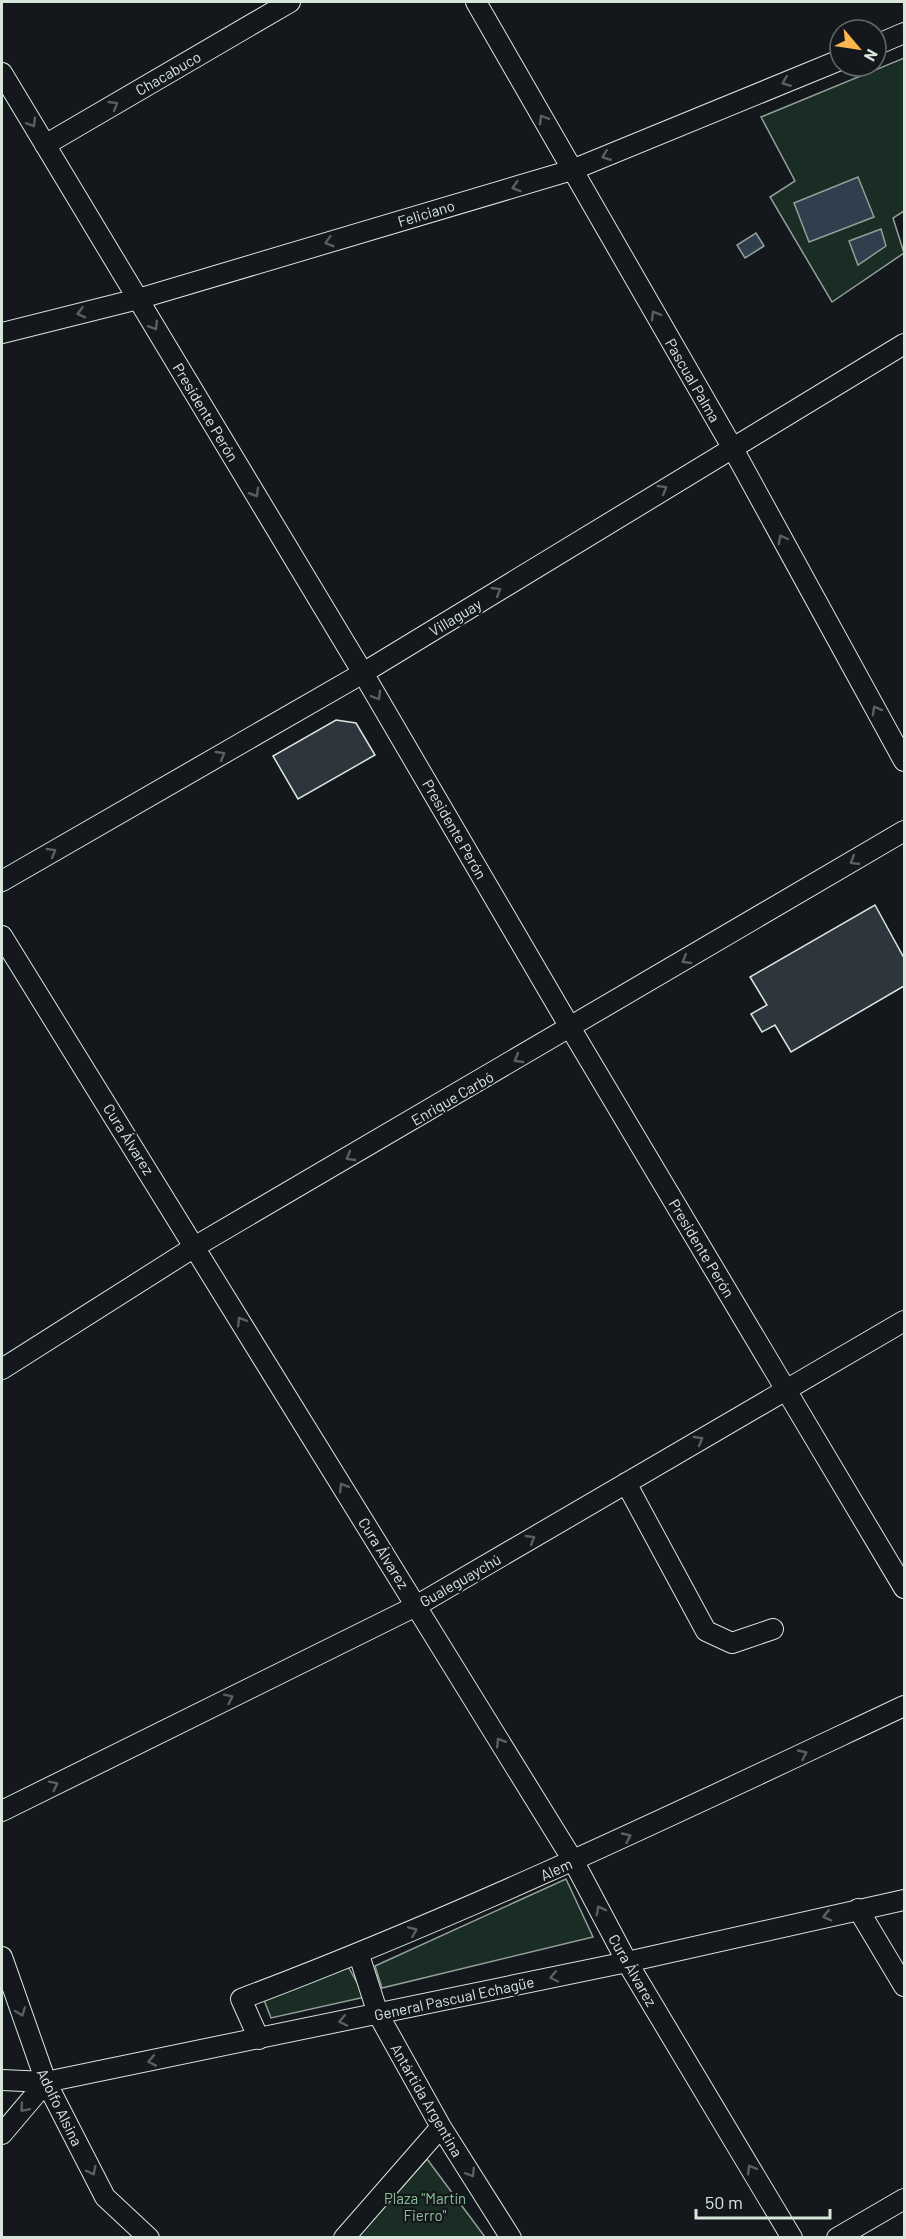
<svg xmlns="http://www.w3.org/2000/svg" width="906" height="2239" viewBox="0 0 906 2239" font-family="Barlow,sans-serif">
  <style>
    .green { fill: #1a2d24; stroke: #939e99; stroke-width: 1.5 }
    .water { fill: #2f3f4d; stroke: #939e99; stroke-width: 1.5 }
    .building { fill: #2c363c; stroke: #d8e6dc; stroke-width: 1.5 }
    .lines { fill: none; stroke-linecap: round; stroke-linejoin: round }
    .minor-casing { stroke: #d8e6dc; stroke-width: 22 }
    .minor { stroke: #14181c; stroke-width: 20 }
    .oneway { stroke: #59605f }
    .labels { text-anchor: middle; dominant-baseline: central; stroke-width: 4.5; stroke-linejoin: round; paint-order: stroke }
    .street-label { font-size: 15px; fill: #d8e6dc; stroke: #14181c }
    .park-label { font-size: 15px; fill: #8ac095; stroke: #14181c }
  </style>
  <rect width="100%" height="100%" fill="#14181c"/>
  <path class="green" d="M904,58v153l-11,7 11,35 -72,49 -62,-105 25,-16 -34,-64z
    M566,1879l27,58 -211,51 -7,-22z
    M345,1961l20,36 -94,21 -9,-23z
    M427,2159l58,78h-127z"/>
  <path class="water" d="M858,177l16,40 -65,25 -15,-39z
    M881,229l5,17 -28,19 -9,-24z
    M756,233l8,13 -19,12 -8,-13z"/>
  <path class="building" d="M336,720l20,3 19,32 -77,44 -25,-43z
    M875,905l29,53v28l-113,66 -16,-27 -13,7 -11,-18 16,-9 -17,-28z"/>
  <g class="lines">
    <g class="minor-casing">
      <path id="minor" d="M476,2l256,445 172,314
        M876,45l28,-12
        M2,73l361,600 208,356 333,559
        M45,145l245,-143
        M2,333l136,-34 434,-129 268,-110
        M2,881l361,-208 541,-329
        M2,936l572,926 53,100 165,276
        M2,1369l194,-123 708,-415
        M626,1483l80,148 26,12 41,-14
        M2,1811l414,-205 488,-285
        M858,1909l46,77
        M359,1955l19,59 63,113 70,111
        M2,1957l44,125 59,115 44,41
        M259,2039l-18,-40c226,-85 444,-190 663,-293
        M2,2080l44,2 581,-120 277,-62
        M2,2134l44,-52
        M344,2238l97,-111
        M837,2238l67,-39"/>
    </g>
    <use href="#minor" class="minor"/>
  </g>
  <defs><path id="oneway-chevron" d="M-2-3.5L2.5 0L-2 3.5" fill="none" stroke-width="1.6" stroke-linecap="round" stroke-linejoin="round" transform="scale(1.5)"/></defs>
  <g class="oneway">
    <use href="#oneway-chevron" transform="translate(786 82) rotate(158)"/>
    <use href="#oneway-chevron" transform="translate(114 105) rotate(-30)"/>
    <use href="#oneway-chevron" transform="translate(543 119) rotate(-120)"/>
    <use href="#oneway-chevron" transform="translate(32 123) rotate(59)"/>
    <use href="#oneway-chevron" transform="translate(606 156) rotate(158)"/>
    <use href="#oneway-chevron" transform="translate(516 187) rotate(163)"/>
    <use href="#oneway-chevron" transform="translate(329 242) rotate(163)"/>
    <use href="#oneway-chevron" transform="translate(81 313) rotate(166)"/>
    <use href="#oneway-chevron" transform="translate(655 315) rotate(-120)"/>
    <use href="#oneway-chevron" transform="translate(154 326) rotate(59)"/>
    <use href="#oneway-chevron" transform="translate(663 489) rotate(-31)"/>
    <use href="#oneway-chevron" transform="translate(255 493) rotate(59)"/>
    <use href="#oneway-chevron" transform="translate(782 539) rotate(-119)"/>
    <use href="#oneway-chevron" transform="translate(497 591) rotate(-31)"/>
    <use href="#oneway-chevron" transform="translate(377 696) rotate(60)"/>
    <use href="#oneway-chevron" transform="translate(876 710) rotate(-119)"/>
    <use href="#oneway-chevron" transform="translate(221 755) rotate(-30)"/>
    <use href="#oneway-chevron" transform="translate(52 852) rotate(-30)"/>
    <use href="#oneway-chevron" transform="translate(854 861) rotate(149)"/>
    <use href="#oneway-chevron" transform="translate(686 960) rotate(149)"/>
    <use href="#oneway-chevron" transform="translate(518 1059) rotate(150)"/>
    <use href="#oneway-chevron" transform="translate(350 1157) rotate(150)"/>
    <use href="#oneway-chevron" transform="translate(241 1321) rotate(-122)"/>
    <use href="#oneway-chevron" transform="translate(699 1440) rotate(-30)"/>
    <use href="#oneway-chevron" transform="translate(343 1487) rotate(-122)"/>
    <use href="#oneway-chevron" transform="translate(531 1539) rotate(-30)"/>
    <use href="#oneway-chevron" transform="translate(229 1698) rotate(-26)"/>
    <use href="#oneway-chevron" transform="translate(500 1742) rotate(-122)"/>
    <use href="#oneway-chevron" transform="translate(803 1754) rotate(-25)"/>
    <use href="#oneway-chevron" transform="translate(54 1785) rotate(-26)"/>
    <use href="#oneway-chevron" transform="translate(627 1837) rotate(-25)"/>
    <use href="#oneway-chevron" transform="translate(600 1910) rotate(-118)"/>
    <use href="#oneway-chevron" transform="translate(827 1916) rotate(167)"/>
    <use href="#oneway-chevron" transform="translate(413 1931) rotate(-23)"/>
    <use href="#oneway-chevron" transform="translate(554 1977) rotate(168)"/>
    <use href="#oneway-chevron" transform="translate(21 2012) rotate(70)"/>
    <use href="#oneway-chevron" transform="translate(343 2021) rotate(168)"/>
    <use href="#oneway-chevron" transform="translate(152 2061) rotate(169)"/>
    <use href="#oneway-chevron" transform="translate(24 2108) rotate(130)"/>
    <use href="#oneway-chevron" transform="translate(751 2169) rotate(-121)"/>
    <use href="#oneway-chevron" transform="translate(92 2171) rotate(63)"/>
    <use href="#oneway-chevron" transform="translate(471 2173) rotate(58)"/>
  </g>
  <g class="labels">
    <g class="street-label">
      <text transform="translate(168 73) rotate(-30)">Chacabuco</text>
      <text transform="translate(426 213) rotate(-17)">Feliciano</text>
      <text transform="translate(693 380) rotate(60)">Pascual Palma</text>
      <text transform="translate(206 412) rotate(59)">Presidente Perón</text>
      <text transform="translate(455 617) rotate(-31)">Villaguay</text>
      <text transform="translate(455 829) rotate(60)">Presidente Perón</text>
      <text transform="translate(452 1098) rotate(-30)">Enrique Carbó</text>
      <text transform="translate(129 1139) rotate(58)">Cura Álvarez</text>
      <text transform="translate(702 1248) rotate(59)">Presidente Perón</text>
      <text transform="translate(384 1553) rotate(58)">Cura Álvarez</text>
      <text transform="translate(460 1580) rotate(-30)">Gualeguaychú</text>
      <text transform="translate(556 1869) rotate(-24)">Alem</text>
      <text transform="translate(633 1970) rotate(60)">Cura Álvarez</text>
      <text transform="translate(454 1998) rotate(-12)">General Pascual Echagüe</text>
      <text transform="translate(427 2100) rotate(60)">Antártida Argentina</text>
      <text transform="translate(60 2107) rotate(64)">Adolfo Alsina</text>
    </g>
    <g class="park-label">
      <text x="425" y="2198">Plaza "Martín<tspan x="425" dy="17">Fierro"</tspan></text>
    </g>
  </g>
  <rect width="906" height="2239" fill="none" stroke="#d8e6dc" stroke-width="6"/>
  <g transform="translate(858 48) rotate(119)"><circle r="28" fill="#14181c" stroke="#626a69" stroke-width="1.5"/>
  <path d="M0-4.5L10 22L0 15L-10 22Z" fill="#ffb74d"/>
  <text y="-9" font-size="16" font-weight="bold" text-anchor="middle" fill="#d8e6dc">N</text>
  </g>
  <path d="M696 2209v9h134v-9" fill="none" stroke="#d8e6dc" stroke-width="3"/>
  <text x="705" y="2209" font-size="18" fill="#d8e6dc" stroke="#14181c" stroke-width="4.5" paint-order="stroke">50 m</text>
</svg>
